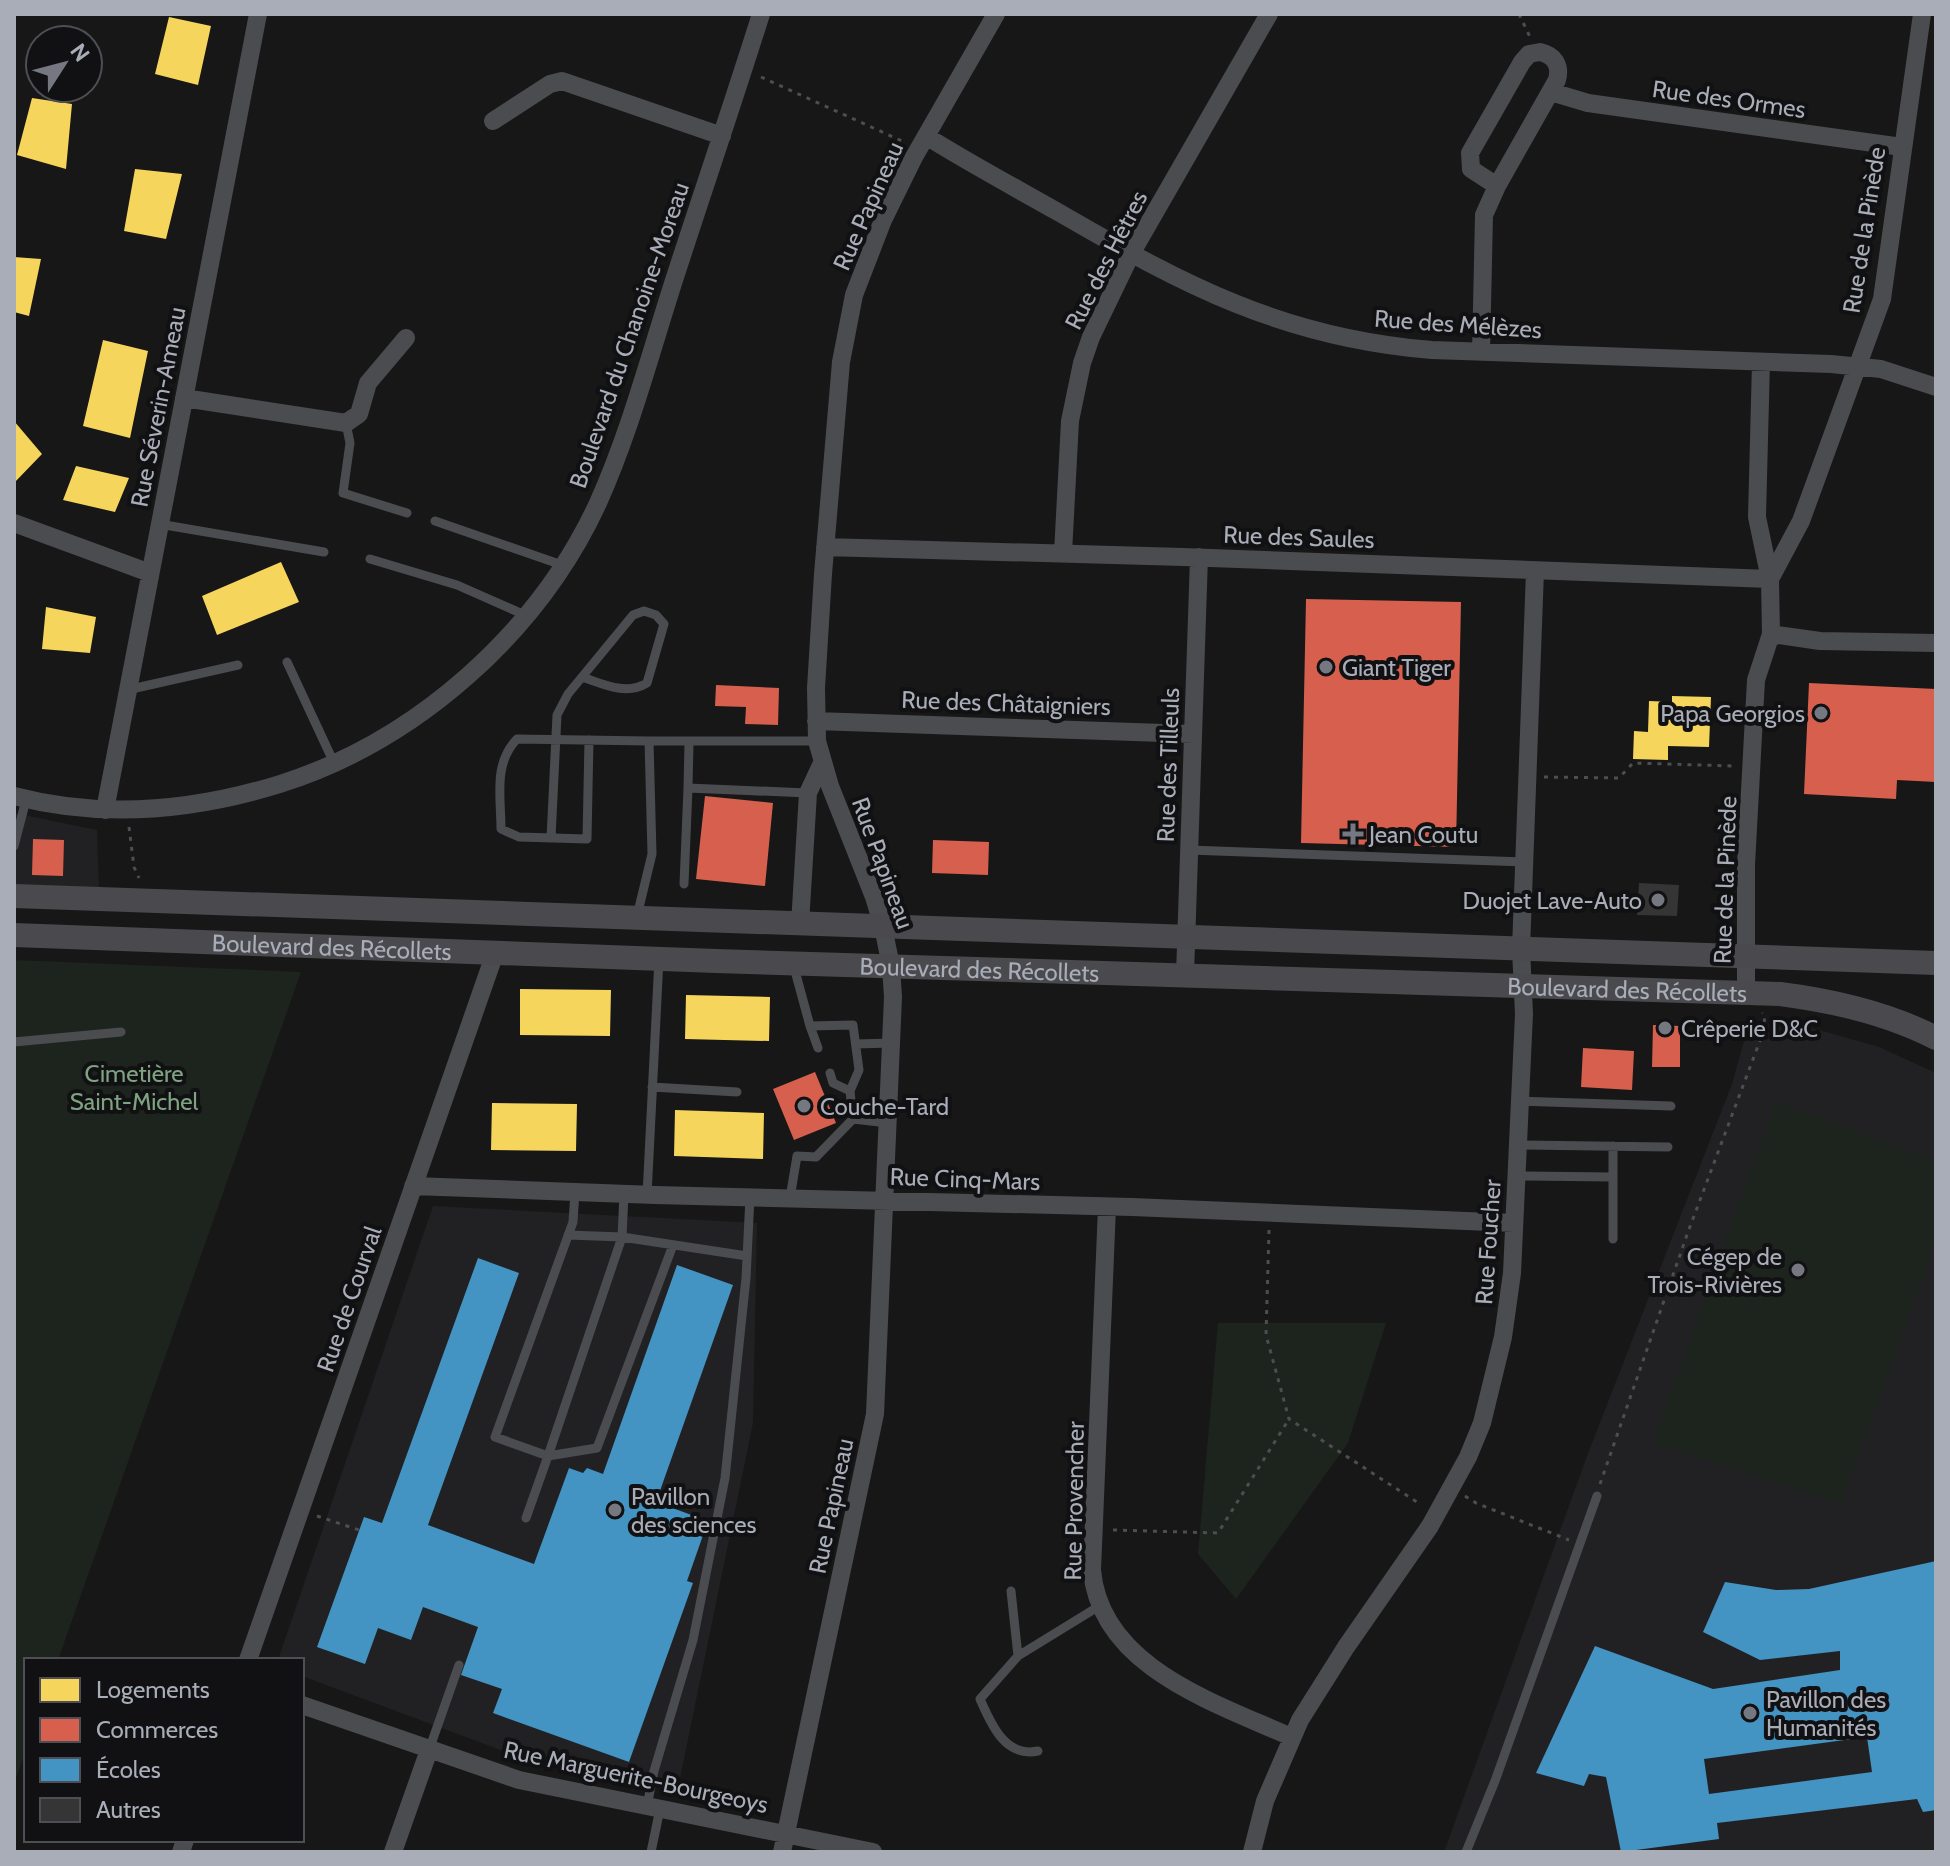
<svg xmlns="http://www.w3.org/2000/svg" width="1950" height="1866" viewBox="0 0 1950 1866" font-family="Cabin,sans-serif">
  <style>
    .built { fill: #212123 }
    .green { fill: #1d241e }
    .homes { fill: #f6d55c }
    .shops { fill: #d6604d }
    .schools { fill: #4393c3; fill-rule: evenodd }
    .building { fill: #353536 }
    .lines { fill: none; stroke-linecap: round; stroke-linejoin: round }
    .path { stroke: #4d4e52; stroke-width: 3; stroke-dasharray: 4 6; stroke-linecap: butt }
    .lane { stroke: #4b4c50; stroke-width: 9 }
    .street { stroke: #4b4c50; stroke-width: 18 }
    .secondary { stroke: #4a4a4e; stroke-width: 24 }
    .poi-dot { fill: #757880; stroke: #111113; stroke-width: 3 }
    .labels { text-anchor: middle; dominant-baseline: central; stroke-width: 8; stroke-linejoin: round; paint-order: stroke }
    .street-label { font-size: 24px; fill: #a8adb8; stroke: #111113 }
    .poi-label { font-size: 24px; fill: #a8adb8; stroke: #111113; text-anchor: start }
    .park-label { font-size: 24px; fill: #7fa381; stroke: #111113 }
  </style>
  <rect width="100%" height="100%" fill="#171717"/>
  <path class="built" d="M14,813l83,17 2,62 -85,-4z
    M1749,1023l70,7 60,17 57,26v779h-492l143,-396 145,-372z
    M433,1206l324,17 -4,200 -75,365 -172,-36 -204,-76v-16h-24z"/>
  <path class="green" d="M14,960l287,12 -243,688h-32v90l-12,34z
    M1776,1101l160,61v79l-95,262 -188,-60z
    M1218,1323h168l-38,120 -112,156 -38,-45z"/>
  <path class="homes" d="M169,17l42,9 -13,59 -43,-11z
    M32,98l40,6 -6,65 -49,-14z
    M135,169l47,5 -16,65 -42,-8z
    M14,257l27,2 -12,57 -15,-4z
    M103,340l45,11 -18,87 -47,-12z
    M14,421l28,33 -27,28 -1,-2z
    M76,466l53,12 -14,34 -52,-12z
    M281,562l18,40 -82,33 -15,-39z
    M46,607l50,10 -6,36 -48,-4z
    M1672,696l39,1 -2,50 -41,-1v14l-35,-1 1,-28 14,1 1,-31 23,1z
    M520,989l91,1 -1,46 -90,-1z
    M686,995l84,2 -1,44 -84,-2z
    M492,1103l85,1 -1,47 -85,-1z
    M675,1110l89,3 -1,46 -89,-3z"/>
  <path class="shops" d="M1306,599l155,3 -5,245 -155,-4z
    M1809,683l127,6v93l-39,-2 -1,19 -92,-5z
    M716,685l63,3 -1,37 -33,-1 1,-17 -31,-1z
    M705,796l68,7 -8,83 -69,-7z
    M33,839l31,1 -1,36 -31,-1z
    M933,840l56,2 -1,33 -56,-2z
    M1653,1025l27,1v41h-28z
    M1583,1048l51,3 -2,39 -51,-3z
    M815,1072l21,51 -42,17 -21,-51z"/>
  <path class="schools" d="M478,1258l41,15 -91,252 106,39 35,-96 14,5 4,-5 16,6 74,-209 56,20 -77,217 52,19 -21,60 6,2 -64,179 -136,-49 9,-24 -41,-14 17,-48 -55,-20 -12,33 -33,-12 -13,36 -48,-17 47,-130 18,6z
    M1936,1561v249l-13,2 -6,-13 -200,24 2,16 -98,13 -15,-75 -17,-3 -5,12 -48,-13 59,-127 118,43 127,-19v-19l-80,9 -57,-28 22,-50 51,8 33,-1zM1867,1737l5,35 -163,22 -5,-35z"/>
  <path class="building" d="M1639,883l40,2 -2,31 -40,-1z"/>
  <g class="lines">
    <path class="path" d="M1519,14l11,23
      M761,77l141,64
      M1544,777l75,1 14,-15 100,3
      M129,827l5,40 5,11
      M1269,1230l-3,105 23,84 131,85
      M1600,1484l88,-252 73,-194 4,-21 -3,-4
      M1465,1496l11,7 93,37
      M317,1516l42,14
      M1113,1530l105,3 71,-114"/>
    <path class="lane" d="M346,423l4,20 -7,50 64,20
      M435,521l127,44
      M159,524l165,28
      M370,559l87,26 68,30
      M287,662l47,101
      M127,690l111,-25
      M589,740l-2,99 -68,-2 -18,-8c0,-32 -8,-65 16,-90l132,2
      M689,743l-1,45 120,5
      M551,838l6,-123 11,-21 65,-79 11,-4 12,4 8,9 -17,59c-21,13 -44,1 -65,-6
      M14,846l12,-46
      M1189,850l336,12
      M684,884l4,-96
      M637,916l15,-62 -3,-113h168
      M794,967l16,59 43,-1 6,45 -9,21 3,28 35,4
      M810,1026l8,22
      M14,1042l107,-10
      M856,1044l35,-1
      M830,1073l3,10 17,8
      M652,1087l85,5
      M1520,1101l151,5
      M1518,1145l150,2
      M1613,1146v93
      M1517,1176l96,1
      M575,1192l-2,30 -78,215 53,19 74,-219 2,-43
      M647,1195l12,-236
      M790,1198l7,-42 19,1 37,-38
      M568,1235l54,2 125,19
      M526,1518l22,-62 49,-8 76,-203
      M1011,1591l7,65 83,-51
      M1018,1656l-38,43c11,25 25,59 58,52
      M429,1750l30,-85
      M647,1806l7,-35 39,-131 32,-162 21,-200 4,-81
      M651,1852l9,-43
      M1466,1852l29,-71 102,-285"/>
    <path class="street" d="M1540,52c14,3 21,13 17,28l-60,106 -26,-17 -1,-16 52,-91 7,-8z
      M1551,92l37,11 314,44
      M493,121l57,-37 12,-3 160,55
      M926,136c43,27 88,51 132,76 126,73 225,126 374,138l399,14 50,5 55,18
      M1481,352l3,-137 13,-29
      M184,398l162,25 13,-9 9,-31 38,-45
      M14,523l136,50
      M825,547l358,10 587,22
      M1063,553l7,-132 12,-58 9,-26 40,-83 138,-240
      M1770,579l31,-58 81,-222 40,-285
      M1771,634l49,7 116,2
      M816,721l377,13
      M14,796c88,23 179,15 266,-12 136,-43 258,-151 318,-281 33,-73 54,-156 79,-232 28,-86 57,-171 84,-257
      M105,810l153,-796
      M800,924l8,-131 14,-30
      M1185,975l14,-418
      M1746,993v-128l10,-185 15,-46 -1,-55 -13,-62 4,-155
      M413,1186l242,9 477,12 382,16
      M1107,1207l-15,363c8,97 124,133 199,167
      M248,1660l247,-707
      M302,1705l217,75 354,72
      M181,1852l4,-12
      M393,1852l36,-102
      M782,1852l93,-438 18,-417 -2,-31 -8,-39 -9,-30 -44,-111 -13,-45 -1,-53 7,-114 18,-212 13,-67 29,-75 31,-63 82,-143
      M1252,1852l13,-51 35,-81 46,-73 84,-121 38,-69 14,-34 21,-86 9,-64 12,-259 -3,-65 14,-378"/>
    <g class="secondary">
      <path d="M14,896l1922,67"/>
      <path id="s1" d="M14,935l702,26 1064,33c55,7 107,19 156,44"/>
    </g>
  </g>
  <g class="poi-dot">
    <circle cx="1326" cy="667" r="8"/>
    <circle cx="1821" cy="713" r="8"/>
    <path d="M1349 822h8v8h8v8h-8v8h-8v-8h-8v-8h8z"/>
    <circle cx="1658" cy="900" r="8"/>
    <circle cx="1665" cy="1028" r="8"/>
    <circle cx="804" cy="1106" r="8"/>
    <circle cx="1798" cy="1270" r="8"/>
    <circle cx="615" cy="1510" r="8"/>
    <circle cx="1750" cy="1713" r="8"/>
  </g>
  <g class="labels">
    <g class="street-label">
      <text transform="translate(1729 99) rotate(8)">Rue des Ormes</text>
      <text transform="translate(868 206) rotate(-66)">Rue Papineau</text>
      <text transform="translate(1864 230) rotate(-81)">Rue de la Pinède</text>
      <text transform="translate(1106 260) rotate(-63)">Rue des Hêtres</text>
      <text transform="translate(1458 324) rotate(4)">Rue des Mélèzes</text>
      <text transform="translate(629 335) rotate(-71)">Boulevard du Chanoine-Moreau</text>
      <text transform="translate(158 407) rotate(-79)">Rue Séverin-Ameau</text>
      <text transform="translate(1299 537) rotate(2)">Rue des Saules</text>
      <text transform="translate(1006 703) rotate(2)">Rue des Châtaigniers</text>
      <text transform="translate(1168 765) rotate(-88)">Rue des Tilleuls</text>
      <text transform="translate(883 863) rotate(70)">Rue Papineau</text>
      <text transform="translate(1725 880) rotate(-88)">Rue de la Pinède</text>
      <text stroke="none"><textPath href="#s1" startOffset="318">Boulevard des Récollets</textPath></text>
      <text stroke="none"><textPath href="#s1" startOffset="966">Boulevard des Récollets</textPath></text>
      <text stroke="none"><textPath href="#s1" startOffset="1614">Boulevard des Récollets</textPath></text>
      <text transform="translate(965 1179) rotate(2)">Rue Cinq-Mars</text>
      <text transform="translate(1488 1242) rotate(-86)">Rue Foucher</text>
      <text transform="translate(349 1299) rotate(-71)">Rue de Courval</text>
      <text transform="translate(1074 1501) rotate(-89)">Rue Provencher</text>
      <text transform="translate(831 1506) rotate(-78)">Rue Papineau</text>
      <text transform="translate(636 1777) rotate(12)">Rue Marguerite-Bourgeoys</text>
    </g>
    <g class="poi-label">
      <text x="1342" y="667">Giant Tiger</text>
      <text x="1805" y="713" text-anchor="end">Papa Georgios</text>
      <text x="1369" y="834">Jean Coutu</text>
      <text x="1642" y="900" text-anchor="end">Duojet Lave-Auto</text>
      <text x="1681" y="1028">Crêperie D&amp;C</text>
      <text x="820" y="1106">Couche-Tard</text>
      <text x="1782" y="1256" text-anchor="end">Cégep de<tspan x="1782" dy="28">Trois-Rivières</tspan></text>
      <text x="631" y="1496">Pavillon<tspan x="631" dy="28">des sciences</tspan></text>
      <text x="1766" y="1699">Pavillon des<tspan x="1766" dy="28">Humanités</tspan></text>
    </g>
    <g class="park-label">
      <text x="134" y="1073">Cimetière<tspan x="134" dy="28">Saint-Michel</tspan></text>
    </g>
  </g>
  <rect width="1950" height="1866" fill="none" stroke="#a8adb8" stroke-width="32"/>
  <rect x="24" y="1658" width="280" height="184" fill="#111113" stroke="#4d4f55" stroke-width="2"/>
  <rect x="40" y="1678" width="40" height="24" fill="#f6d55c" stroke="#4d4f55" stroke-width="2"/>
  <text x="96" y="1698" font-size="24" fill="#a8adb8">Logements</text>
  <rect x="40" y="1718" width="40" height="24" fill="#d6604d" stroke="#4d4f55" stroke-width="2"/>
  <text x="96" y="1738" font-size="24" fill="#a8adb8">Commerces</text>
  <rect x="40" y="1758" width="40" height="24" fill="#4393c3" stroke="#4d4f55" stroke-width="2"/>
  <text x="96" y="1778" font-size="24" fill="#a8adb8">Écoles</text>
  <rect x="40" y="1798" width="40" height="24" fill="#353536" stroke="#4d4f55" stroke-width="2"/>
  <text x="96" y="1818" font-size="24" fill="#a8adb8">Autres</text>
  <g transform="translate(64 64) rotate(54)"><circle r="38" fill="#111113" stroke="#4d4f55" stroke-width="2"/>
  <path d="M0-6L14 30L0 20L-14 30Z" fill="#757880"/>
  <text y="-12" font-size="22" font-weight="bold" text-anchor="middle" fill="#a8adb8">N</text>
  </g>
</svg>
